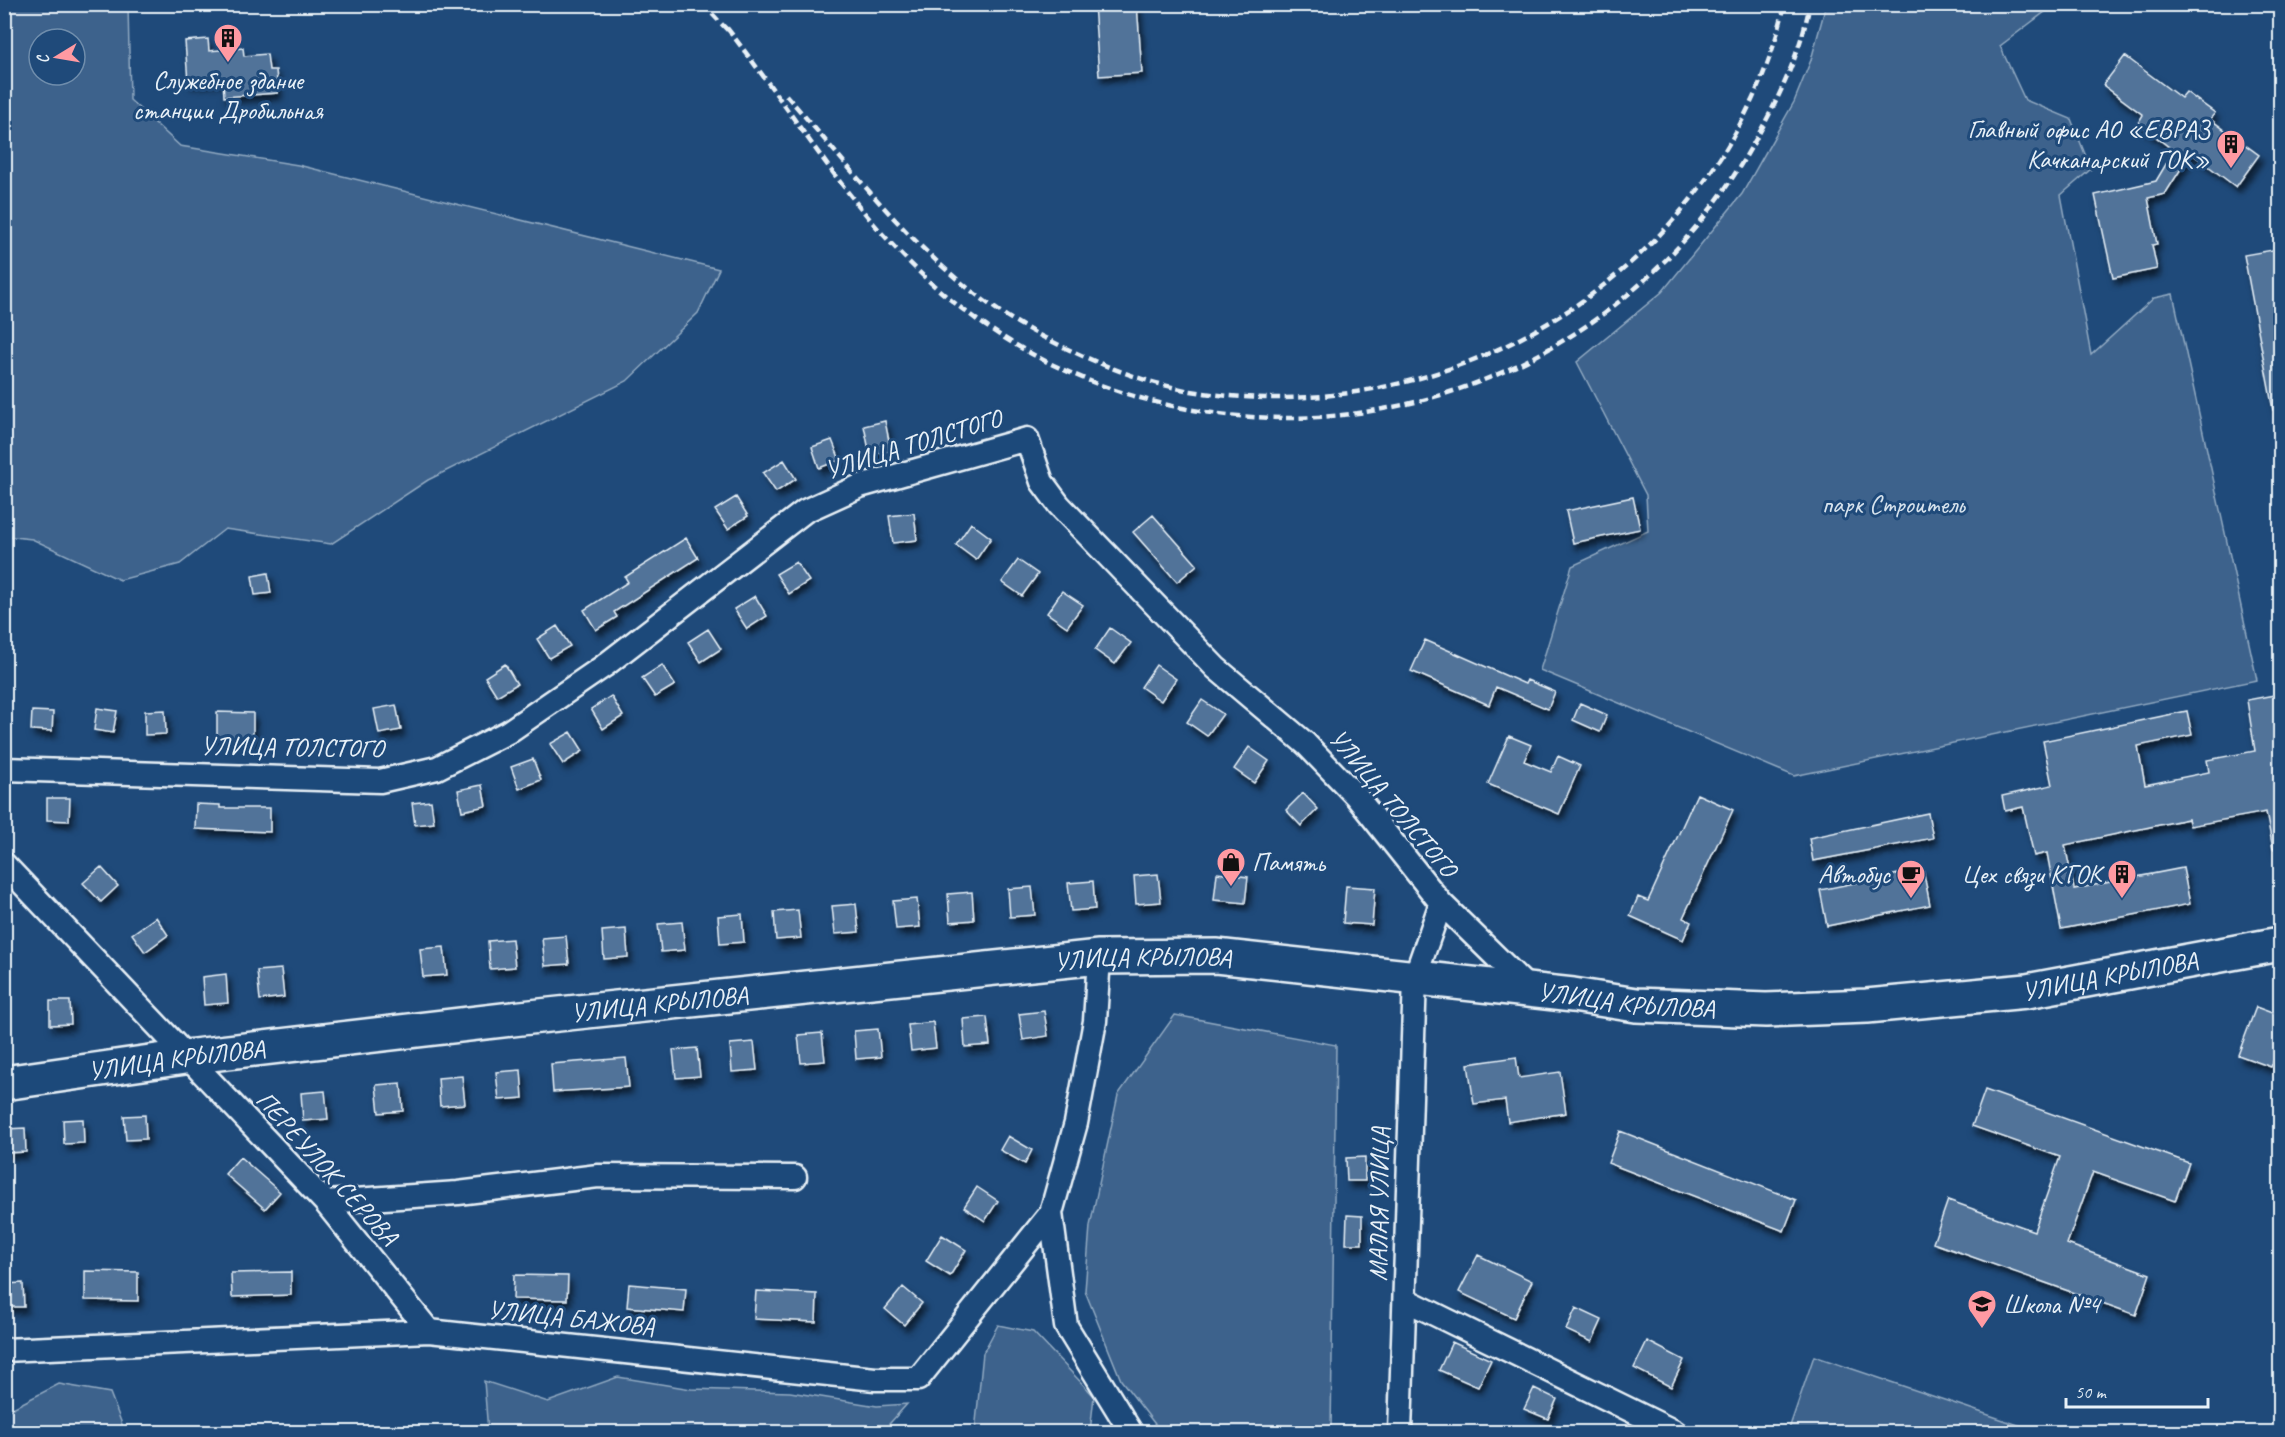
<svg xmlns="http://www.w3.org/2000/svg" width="2285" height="1437" viewBox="0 0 2285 1437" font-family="Caveat,sans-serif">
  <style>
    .green { fill: #3c628c; stroke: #92aac2; stroke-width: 1.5; fill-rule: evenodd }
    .building { fill: #517399; stroke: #e8f1f8; stroke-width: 1.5; filter: url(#shadow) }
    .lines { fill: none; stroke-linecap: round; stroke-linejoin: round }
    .minor-casing { stroke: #e8f1f8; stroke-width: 27 }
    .secondary-casing { stroke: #e8f1f8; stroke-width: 38 }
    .minor { stroke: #1f4a7a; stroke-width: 22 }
    .secondary { stroke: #1f4a7a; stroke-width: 33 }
    .rail { stroke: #e8f1f8; stroke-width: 4.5; stroke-dasharray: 9 4.5; stroke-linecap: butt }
    .labels { text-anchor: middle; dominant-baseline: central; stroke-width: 6; stroke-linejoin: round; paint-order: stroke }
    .poi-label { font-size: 26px; fill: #e8f1f8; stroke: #1f4a7a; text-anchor: end }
    .street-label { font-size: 26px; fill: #e8f1f8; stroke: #1f4a7a }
    .park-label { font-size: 26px; fill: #d7e3ed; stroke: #1f4a7a }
  </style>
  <defs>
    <filter id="shadow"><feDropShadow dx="3.5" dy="6" stdDeviation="3" flood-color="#0009"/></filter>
  </defs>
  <rect width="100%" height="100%" fill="#1f4a7a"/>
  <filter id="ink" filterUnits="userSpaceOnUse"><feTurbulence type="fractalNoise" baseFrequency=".0167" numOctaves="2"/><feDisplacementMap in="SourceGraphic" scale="12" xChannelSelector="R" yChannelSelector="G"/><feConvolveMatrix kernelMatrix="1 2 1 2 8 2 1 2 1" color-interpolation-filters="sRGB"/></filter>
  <g filter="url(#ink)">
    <path class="green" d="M5,4l123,1 2,95 50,46 118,19 421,104 -21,44 -71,68 -199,99 -97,64 -106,-15 -45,35 -60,16 -88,-41 -27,-3zM39,39h36v36h-36z
      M1826,5h228l-54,41 25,54 46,19 20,50 -30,26 30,160 63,-57 19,-4 84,386 -463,96 -254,-106 32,-104 76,-35 -2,-36 -69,-133 85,-70 80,-98 52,-92 17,-42z
      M1175,1015l161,30 -5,387h-170l-40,-52 -36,-89 5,-65 28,-131z
      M998,1325l35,7 61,64 -4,36h-115l8,-79z
      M1814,1356l225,76h-251z
      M618,1377l73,12 99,3 87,14 30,-2 -25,28h-394l-4,-51 64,21z
      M59,1384l51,9 15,39h-120v-20z"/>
    <path class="building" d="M1094,4h43l5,69 -43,3z
      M208,39l1,12 34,-3 1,8 23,-2 2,16h7l2,23 -54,4 -1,-18 -35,3 -3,-41z
      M2125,56l56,42 5,-6 29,21 -5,6 49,36 -23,32 -45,-34 -26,41 -17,4 9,46 -5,1 5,24 -44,9 -18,-83 61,-14 18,-30 -36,-28 5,-8 -40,-30z
      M2278,249l2,14v147h-7l-29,-155z
      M885,421l6,30 -21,4 -6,-29z
      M832,440l8,20 -21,8 -7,-21z
      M784,460l12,19 -20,13 -13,-19z
      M736,497l12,19 -20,13 -13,-19z
      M1633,497l7,32 -67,14 -7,-32z
      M914,513l3,27 -24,3 -4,-27z
      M1153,515l44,50 -20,17 -44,-50z
      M971,523l20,15 -15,22 -20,-15z
      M686,538l12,20 -84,54 3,5 -21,13 -12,-20 44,-28 -3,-5z
      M1018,560l20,14 -16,22 -20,-14z
      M796,562l13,19 -20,13 -13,-20z
      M268,573l3,20 -16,2 -3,-19z
      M1062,591l21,14 -16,22 -20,-14z
      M755,596l12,20 -20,13 -13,-20z
      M557,626l13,20 -21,12 -12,-19z
      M1110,628l21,15 -16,21 -20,-14z
      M708,629l13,20 -20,13 -13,-20z
      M1425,640l100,44 2,-4 28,12 -7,17 -52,-22 -7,18 -78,-34z
      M505,664l12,20 -20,12 -12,-19z
      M662,665l13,20 -20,12 -13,-19z
      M1156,665l20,14 -15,22 -20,-14z
      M2280,694v154l-7,1 -7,-37 -76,14 -2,-7 -123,26 9,44 109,-21 7,36 -129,25 -14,-76 -13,3 -11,-49 -18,4 -3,-15 50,-11 -9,-44 144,-30 5,24 -54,11 7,39 64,-13 -2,-12 48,-9 -8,-51z
      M611,696l12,20 -20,13 -12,-20z
      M1202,700l21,14 -16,22 -20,-14z
      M1580,703l27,12 -7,17 -27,-12z
      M396,705l5,25 -22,4 -5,-25z
      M97,708l20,3 -4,22 -19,-3z
      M165,710l1,24 -21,1v-24z
      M32,711l21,1 -1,19 -21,-1z
      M217,712l36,1v26l-36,-1z
      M571,732l12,19 -20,13 -13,-20z
      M1509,736l22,9 -7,16 27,11 7,-16 22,10 -21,48 -71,-30z
      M1249,747l20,14 -15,22 -20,-14z
      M533,759l8,21 -22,9 -8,-22z
      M482,785l4,21 -24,5 -4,-21z
      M1303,793l15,16 -17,17 -15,-16z
      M1697,794l36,16 -50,108 8,4 -8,18 -53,-24 8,-19 10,4z
      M47,798h23l-1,23 -22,-1z
      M431,801l3,22 -19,2 -3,-22z
      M196,804l24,1v3h50v24l-75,-3z
      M1928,813l5,25 -120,23 -4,-23z
      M101,867l17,19 -17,16 -18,-19z
      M1923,869l7,36 -103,21 -7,-36z
      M1217,873l31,4 -3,26 -31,-3z
      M1158,874l3,28 -25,2 -2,-28z
      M1093,881l2,28 -24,2 -3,-28z
      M1346,886l29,2 -3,37 -29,-2z
      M1032,887l3,28 -25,2 -2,-28z
      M972,892l2,28 -24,2 -2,-28z
      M917,899l3,28 -24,2 -3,-28z
      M856,904l3,28 -24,2 -3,-28z
      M798,910l3,28 -25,2 -2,-28z
      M742,914l2,28 -24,2 -2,-28z
      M156,917l12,18 -23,17 -13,-18z
      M682,922l3,28 -24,2 -3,-28z
      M626,929l2,28 -24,2 -2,-28z
      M566,936l3,28 -24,2 -3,-28z
      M512,939l3,28 -25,2 -2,-28z
      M444,947l3,28 -24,2 -3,-28z
      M281,969l3,28 -24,3 -3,-29z
      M226,974l2,29 -24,2 -2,-28z
      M50,1001h20l1,23 -21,1z
      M2256,1007l24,9v43l-5,-2 -4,10 -33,-12z
      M1044,1011l4,25 -25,4 -4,-26z
      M987,1017l3,28 -25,2 -2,-28z
      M933,1022l3,26 -25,3 -3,-26z
      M878,1029l3,28 -25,2 -2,-28z
      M822,1033l3,28 -24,2 -3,-28z
      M754,1042l3,28 -25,2 -2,-28z
      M697,1048l3,28 -24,2 -3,-28z
      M1516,1057l3,21 41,-6 6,41 -58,9 -3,-22 -31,4 -6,-40z
      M626,1058l3,29 -76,5 -2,-28z
      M521,1070l2,28 -24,2 -3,-28z
      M462,1076l3,28 -25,2 -2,-28z
      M401,1083l2,28 -24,2 -3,-28z
      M1985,1090l204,73 -14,38 -82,-29 -26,72 83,30 -14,41 -203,-72 15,-43 86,31 26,-74 -88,-31z
      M325,1091l3,28 -25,2 -2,-28z
      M145,1115l1,24 -20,1 -2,-24z
      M83,1119l1,24 -20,1 -1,-24z
      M25,1128l1,24 -20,1 -1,-24z
      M1620,1131l176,69 -12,31 -176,-68z
      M1008,1136l24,14 -7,14 -25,-14z
      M240,1157l40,35 -15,17 -40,-35z
      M1365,1157v24h-18l-1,-23z
      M977,1187l21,14 -13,20 -21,-14z
      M1347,1215l15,1v28h-16z
      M942,1235l24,15 -16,26 -24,-15z
      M1478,1255l54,26 -18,37 -55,-26z
      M85,1271l53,1v29l-53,-1z
      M291,1272v23l-59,2 -1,-24z
      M514,1275l54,1 -1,24 -54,-1z
      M23,1283l1,24h-20v-23z
      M629,1284l57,5 -2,23 -57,-5z
      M903,1287l19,16 -18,22 -19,-16z
      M756,1291l61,3 -1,28 -62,-3z
      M1576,1308l26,12 -10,22 -26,-12z
      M1647,1341l37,19 -13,27 -37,-19z
      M1452,1342l39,18 -13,27 -39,-17z
      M1534,1388l23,11 -9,20 -24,-10z"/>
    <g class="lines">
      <g class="minor-casing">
        <path id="minor" d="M4,769l376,12 57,-13 71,-36 96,-66 201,-155 55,-25 167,-47 15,43 17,23 157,163 90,76 50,52 85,107 90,88
          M4,864l321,338 104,129
          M1099,957l-4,64 -19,102 -25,90 15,113 65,106
          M325,1202l133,-9 140,-17 197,1
          M1406,1300l269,132
          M4,1350l425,-19 446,48h43l133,-166
          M1400,1432l15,-455 26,-74"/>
      </g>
      <g class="secondary-casing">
        <g id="secondary">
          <path id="s1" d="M4,1083l181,-26 336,-39 578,-61 117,-1 357,39 63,10 130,5 101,-4 160,-15 253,-47"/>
        </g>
      </g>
      <use href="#minor" class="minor"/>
      <use href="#secondary" class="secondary"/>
      <path class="rail" d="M703,4l29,31
        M727,28c94,120 152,237 289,317 253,148 580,64 730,-189 28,-47 53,-97 64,-152
        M786,95c78,88 152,190 259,243 46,23 95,44 146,53 263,44 533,-122 594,-387"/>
    </g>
  </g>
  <defs>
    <g id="building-pin" transform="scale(1.5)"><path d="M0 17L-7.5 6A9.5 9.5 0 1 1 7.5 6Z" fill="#ff9aa2" stroke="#1f4a7a"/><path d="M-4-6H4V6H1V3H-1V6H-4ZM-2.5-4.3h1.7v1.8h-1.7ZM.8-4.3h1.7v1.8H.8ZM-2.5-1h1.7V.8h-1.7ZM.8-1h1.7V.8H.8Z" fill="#111"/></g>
    <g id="shop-pin" transform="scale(1.5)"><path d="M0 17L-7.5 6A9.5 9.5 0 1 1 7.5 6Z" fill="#ff9aa2" stroke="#1f4a7a"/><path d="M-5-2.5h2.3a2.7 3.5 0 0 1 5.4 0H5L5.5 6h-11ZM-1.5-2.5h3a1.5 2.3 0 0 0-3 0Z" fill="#111"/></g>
    <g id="cafe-pin" transform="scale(1.5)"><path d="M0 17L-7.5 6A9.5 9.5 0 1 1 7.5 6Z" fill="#ff9aa2" stroke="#1f4a7a"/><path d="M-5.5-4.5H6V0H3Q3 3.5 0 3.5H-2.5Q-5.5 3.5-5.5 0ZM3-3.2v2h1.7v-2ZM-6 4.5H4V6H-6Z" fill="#111"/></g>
    <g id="school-pin" transform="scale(1.5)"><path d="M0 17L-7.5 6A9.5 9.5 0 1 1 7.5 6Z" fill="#ff9aa2" stroke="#1f4a7a"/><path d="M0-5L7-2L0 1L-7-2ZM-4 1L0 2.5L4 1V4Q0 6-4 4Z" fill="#111"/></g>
  </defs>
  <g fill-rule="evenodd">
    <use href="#building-pin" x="228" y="38"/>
    <use href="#building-pin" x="2231" y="144"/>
    <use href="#shop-pin" x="1231" y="862"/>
    <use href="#cafe-pin" x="1911" y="874"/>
    <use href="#building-pin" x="2122" y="874"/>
    <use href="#school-pin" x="1982" y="1304"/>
  </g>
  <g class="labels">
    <g class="poi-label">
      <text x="228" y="80" text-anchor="middle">Служебное здание<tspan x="228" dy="30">станции Дробильная</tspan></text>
      <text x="2210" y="129">Главный офис АО «ЕВРАЗ<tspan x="2210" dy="30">Качканарский ГОК»</tspan></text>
      <text x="1252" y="862" text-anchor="start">Память</text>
      <text x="1890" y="874">Автобус</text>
      <text x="2101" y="874">Цех связи КГОК</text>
      <text x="2003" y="1304" text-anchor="start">Школа №4</text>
    </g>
    <g class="street-label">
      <text transform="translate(913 444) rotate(-17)">УЛИЦА ТОЛСТОГО</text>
      <text transform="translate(292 747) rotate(1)">УЛИЦА ТОЛСТОГО</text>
      <text transform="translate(1393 803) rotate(50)">УЛИЦА ТОЛСТОГО</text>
      <text stroke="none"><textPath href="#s1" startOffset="1146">УЛИЦА КРЫЛОВА</textPath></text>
      <text stroke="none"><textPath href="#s1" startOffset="2118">УЛИЦА КРЫЛОВА</textPath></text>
      <text stroke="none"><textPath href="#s1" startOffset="1632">УЛИЦА КРЫЛОВА</textPath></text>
      <text stroke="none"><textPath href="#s1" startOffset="660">УЛИЦА КРЫЛОВА</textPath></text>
      <text stroke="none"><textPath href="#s1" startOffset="174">УЛИЦА КРЫЛОВА</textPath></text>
      <text transform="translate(327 1168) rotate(48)">ПЕРЕУЛОК СЕРОВА</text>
      <text transform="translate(1379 1204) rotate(-89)">МАЛАЯ УЛИЦА</text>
      <text transform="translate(571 1318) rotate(6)">УЛИЦА БАЖОВА</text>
    </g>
    <g class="park-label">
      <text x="1893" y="504">парк Строитель</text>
    </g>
  </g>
  <rect width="2285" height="1437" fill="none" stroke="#1f4a7a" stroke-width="24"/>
  <rect x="12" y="12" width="2261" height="1413" fill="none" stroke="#e8f1f8" stroke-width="2" filter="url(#ink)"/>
  <g transform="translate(57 57) rotate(259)"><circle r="28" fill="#1f4a7a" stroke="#6f8dac" stroke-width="1.5"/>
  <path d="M0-4.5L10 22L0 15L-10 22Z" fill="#ff9aa2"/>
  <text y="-9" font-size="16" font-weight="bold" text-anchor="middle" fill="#e8f1f8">С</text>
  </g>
  <path d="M2066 1398v9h142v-9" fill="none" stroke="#e8f1f8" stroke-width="3"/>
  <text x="2075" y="1398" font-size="18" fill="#e8f1f8" stroke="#1f4a7a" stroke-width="4.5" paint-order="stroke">50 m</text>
</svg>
